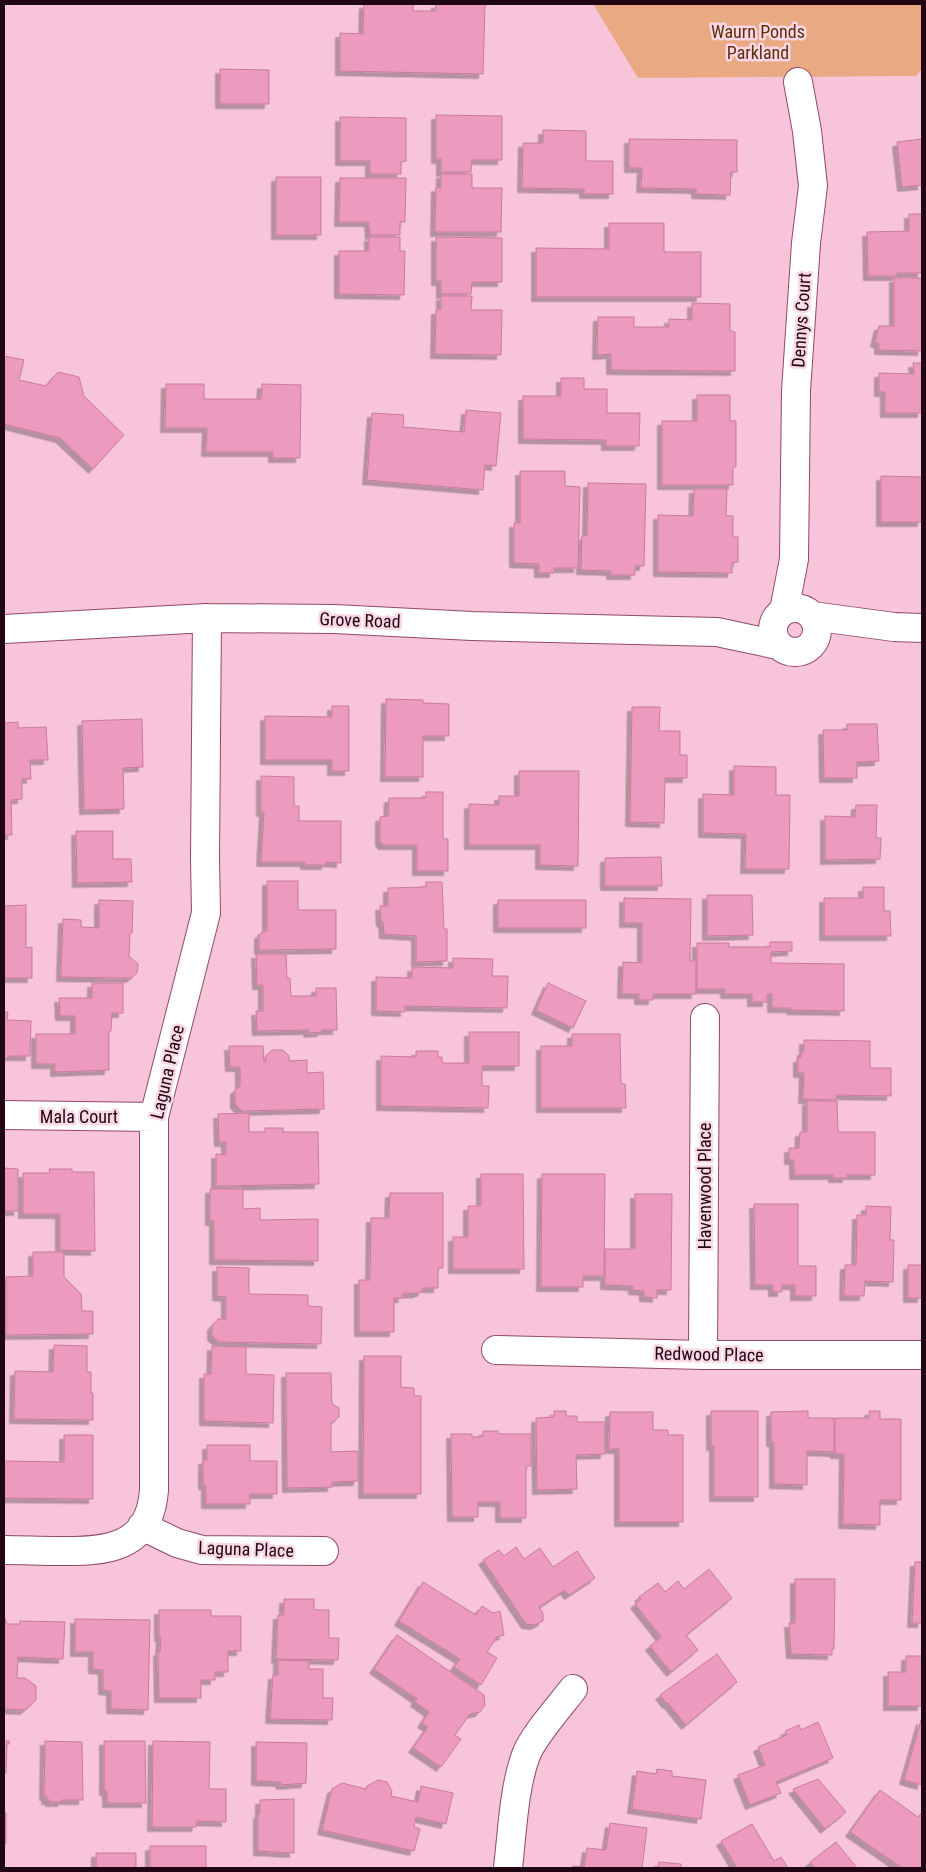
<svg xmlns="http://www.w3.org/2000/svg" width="926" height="1872" viewBox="0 0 926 1872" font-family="'Roboto Condensed',sans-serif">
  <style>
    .green { fill: #e9a982 }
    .building { fill: #ec9bbe; stroke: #c87b9c; filter: url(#shadow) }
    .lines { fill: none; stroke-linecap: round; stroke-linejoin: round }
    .minor-casing { stroke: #91496a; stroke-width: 30 }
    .minor { stroke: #fff; stroke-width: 28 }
    .labels { text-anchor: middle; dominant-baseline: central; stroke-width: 5; stroke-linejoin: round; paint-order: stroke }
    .park-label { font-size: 18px; fill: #5e2e09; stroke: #fad7e4 }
    .street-label { font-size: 18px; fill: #210613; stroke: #fad7e4 }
  </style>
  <defs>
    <filter id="shadow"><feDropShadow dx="-4.5" dy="4.5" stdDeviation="0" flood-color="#0004"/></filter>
  </defs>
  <rect width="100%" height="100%" fill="#f7c4d9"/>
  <path class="green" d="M593,4h329v65l-6,7 -278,2z"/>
  <path class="building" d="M364,4h49v7h22l1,-7h49l-2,70 -143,-3v-38l23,1z
    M220,69l49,1v34h-49z
    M436,115l66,1v44h-30l-1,12h-30v-13h-5z
    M340,117l66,1v43l-5,1v12h-31v-13h-30z
    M543,130l43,1v30h27v33h-29v-5l-62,-1 1,-45h20z
    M629,139l108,1v32h-6l-1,23 -34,-1v-5l-55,-1 1,-20h-13z
    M922,139v46l-20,2 -5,-45z
    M441,174h31v14h30l-1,44h-66l1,-45 5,1z
    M276,177h45v58h-45z
    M340,178h66l-1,44h-5v13h-30l-1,-13h-30z
    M909,214h13v59h-25v3h-29l-1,-44 42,-1z
    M609,223h55v29h37v45h-165v-49l73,1z
    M369,237h31v14h5l-1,44 -65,-1v-43h30z
    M436,237l66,1v44h-30l-1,12h-30v-13h-5z
    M894,278h28v73l-43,-1v-6l-4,-2 4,-16h15z
    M441,296h31l-1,14h31l-1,45 -66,-1 1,-44h5z
    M692,303l38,1v27l5,1v39l-124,-1v-16l-14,1 1,-38h36v10h35v-8l23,1z
    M4,356l20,4 -5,20 27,6 12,-14 21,5 5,19 40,39 -31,34 -33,-31 -56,-14z
    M913,363h9v50h-37v-21h-6v-19l35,1z
    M561,378h23v11h23v24h33l-1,33h-33v-6l-83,-1v-43h38z
    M166,384h38v15h57l1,-15 39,1 -1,73h-27v-6h-67l1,-24h-42z
    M697,395h33v26h6v46h-3v18h-71v-64h35z
    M466,410l35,3 -5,53 -11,-1 -2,25 -116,-10 5,-67 32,2 -1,12 61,5z
    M520,471h45v15l15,1 -2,81h-24v5h-15v-9l-25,-1v-40h6z
    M881,476l41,1v45h-41z
    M588,483l58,1 -2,82h-9v9h-24v-4l-30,-1 1,-34 5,-1z
    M694,489h33l-1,27h7v21h5v25l-6,1v10l-74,-1v-57l35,1z
    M386,699l37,1v3l26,1v32h-26v41h-38z
    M332,706h17v65h-17v-11h-67v-44l67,1z
    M632,707h28l-1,24h21v24h7v23h-22l-1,45 -34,-1z
    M142,719l1,48 -20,1 1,41 -40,1 -2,-89z
    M18,722v6l28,-1 2,33h-18l1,19h-9v20l-11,1 1,35h-8v-112z
    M847,724h30l2,37 -22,1v16h-33l-1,-48h24z
    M734,766l42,1v28h14l-1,74h-44l1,-35 -43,-1v-39l31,1z
    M519,771h60l-1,95 -38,-1v-20h-71v-41l30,1v-9h20z
    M261,776l33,1v29h5v15h42v42l-15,-1v3h-21v-3h-44l3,-50h-3z
    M426,792h17v47h5v32h-31v-26h-34l-3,-3v-25l8,-1 1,-18h37z
    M856,805h21l-1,33h5l-1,21 -55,1v-44l30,1z
    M76,831h37v28h18l1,23 -55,1z
    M661,857l1,29h-57v-28z
    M267,881h31v29h38v39l-77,1v-16h3v-3h5z
    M426,882h16l2,47h3v32l-31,1v-26l-32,-2 -1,-12h-2l-1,-16h8v-18l38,-1z
    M863,887h21v24h6l1,25h-67v-38h39z
    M707,895h45l1,40 -46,1z
    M624,898l67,1 -1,62h6v33h-43v6h-14v-6h-17l1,-32 19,1v-40h-18z
    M99,900l34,1 -1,32h-2l-1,24 2,1 7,6 -1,9 -6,5 -70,-1 2,-58 18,1v7l18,1z
    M498,900h88v28h-88z
    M26,905v43l6,-1v31h-28v-72z
    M770,942h22v9l-21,1v11l73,1v47l-53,-1v-2h-19v-14h-5v8h-15v-8h-27v-5h-28v-46h32v4h41z
    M256,954h30l1,24h3l1,18h25v-8h20l1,42h-15v2l-14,1 1,-3 -52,1 -1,-20h7v-26h-6z
    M453,958l40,1 -1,17h16l-1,32 -102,-2v6l-29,-1v-34l36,1v-11l41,1z
    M92,983h31v30h-11l-1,18h-2v39l-54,2v-8h-19v-30h39v-18h-15l-1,-18h33z
    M548,983l38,18 -13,27 -37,-18z
    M4,1012h4l-1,8 24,1 -1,35h-21l-5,5z
    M469,1032h50v34h-37v20h7l-1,22 -107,-2v-50l35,1v-6h22v6h4v6h27z
    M572,1034h48l1,50h4l1,24h-85v-62h31z
    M804,1040l66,1v27h21v28l-55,-1v5l-33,-1 1,-26h-6v-15h3l1,-7h2z
    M229,1046h34l1,16h2v-6l6,-6h11l6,6v5l18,-1v13l16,-1 1,37 -82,2 -7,-7v-14l5,-4v-19h-10z
    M807,1101h30l1,31h37v43h-28v3h-14v-3h-39v-15h-5v-12h10l1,-16h7z
    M249,1113v19h16v-4h18v4h35l1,52 -103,2v-32l10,1v-13h-7l-1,-28z
    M4,1168l14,1v42h-14z
    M49,1169h23v3h22l1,79 -35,-1v-36h-37v-41h27z
    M481,1174h42l1,95h-71v-32h15v-31h13z
    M542,1174h63l-1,102h-21v11h-42z
    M210,1189h33v20l17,-1v12l58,-1v42l-104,-1v-39h-4z
    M390,1193h53v75h-5v20h-15l-1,4h-3v1l-17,1 1,4h-9v34h-35v-52h11l1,-62h18z
    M635,1194h37l-1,96h-14v8l-13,-1v-6l-11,-1v-4l-28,-1v-36h30z
    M754,1204h44v62h18v30h-21v-11h-13v7h-9v-7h-18z
    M866,1206l25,1 -1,33h4l-1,42 -28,-1 -1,15h-20l1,-31h11l1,-50h9z
    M33,1252h31v25l17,17 1,17h11v23l-87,1v-58l27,-1z
    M908,1265h14v33h-14z
    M217,1267l32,1v26l59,1v11l14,1 -1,37 -102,-2 -7,-6v-10l6,-7h8v-22l-9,-1z
    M54,1345l33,1v26h4v21h2v27l-79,-1 1,-48 38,1z
    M212,1346l34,1v27l28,1 -1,48 -69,-2v-47h7z
    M364,1356h37v31l13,1v8h7v98h-58z
    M286,1373h45l1,31 7,4v9l-8,6v29l27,-1v30l-26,1v5l-45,1z
    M554,1411h12v5h11v6h28v32l-29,1 1,34 -40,1 -1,-72 18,-1z
    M711,1411h47v86h-44v-51h-3z
    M808,1411v7h26v34l-27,-1v34l-33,-1v-42h-3v-30z
    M869,1411h11v8h21v81h-21v25l-37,-1 1,-70h-9v-36h34z
    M610,1412h43v18h15v5h15v87h-64v-73h-10z
    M483,1431h15v3h33v32h-5v52h-26v-16h-22v15h-26l-1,-83h21v3h11z
    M64,1435h29v64l-89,-1v-37l60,1z
    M207,1445h43v16h27v33h-27v10h-44v-18l-3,-1v-25h4z
    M516,1547l8,12 16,-11 13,19 24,-16 18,27 -26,17 -4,-5 -26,17 4,6v8l-8,4 -9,-1 -43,-64 16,-10 5,6z
    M915,1562h7v61h-10z
    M709,1569l23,29 -46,37 12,15 -27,22 -21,-26 11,-9 -26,-33 6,-5 -2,-2 19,-14 7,9 13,-11 6,8z
    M795,1579h40l-1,70h-2v6l-41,-1 -2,-31h6z
    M423,1582l53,33 6,-9 11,7 7,-2 4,24 -7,2 -10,15 10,6 -16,27 -27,-18 6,-8 -61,-38z
    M284,1599h30v11h15v28h10l-1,22 -62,-1 2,-44h6z
    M159,1610h52v6h30v35h-13v21h-13v8h-14v18h-42l-1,-47 2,1 1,-15h-2z
    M4,1616l3,8h13v-3l45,1 -2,37 -45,-2 -1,21h8l11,8v14l-11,10 -21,-1z
    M75,1619l75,1 -2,90 -37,-1v-18l-8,-1v-20l-10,-1v-17h-18z
    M397,1635l87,60 1,10 -5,7 -10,2 -15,21 6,4 -20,28 -28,-19 15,-21 -6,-4 7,-11 -14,-10 2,-3 -43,-30z
    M717,1654l20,28 -51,43 -18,-22 -1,1 -7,-9z
    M906,1656h16v50h-34v-34h18z
    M278,1660l31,1v8h14v29h10l-1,22 -62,-1 3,-44h5z
    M921,1720h1v65l-18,-5z
    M818,1722l15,36 -57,24 5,11 -31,12 -12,-30 27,-10 -7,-18 29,-12 -2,-4 14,-6 2,5z
    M4,1741h5v3h-2l-1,29 -2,-1v2z
    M45,1741l37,1 1,58h-21v2h-12v-2h-4l1,-4h-3z
    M104,1741h41l1,62h-39v-12h-3z
    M153,1741l57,1 -1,47h17v33l-29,-1 -1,6h-44z
    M256,1742l51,1 -1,40 -25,2 -1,-3 -24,-1z
    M657,1769l15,2v5l34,4 -5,39 -69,-10 5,-38 19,3z
    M818,1779l28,33 -21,17 -32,-40z
    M378,1780l9,2 5,9 -1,5 27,6 3,-16 32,7 -7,31 -30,-7 -2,10 6,2 -6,22 -92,-21 10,-41 10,-6 24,6 1,-3z
    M880,1790l38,27 4,-5v56h-20l-52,-36z
    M294,1799v54l-36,-2v-37h2v-14z
    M4,1813h2v31h-2z
    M610,1823l37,5 -5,40h-70l1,-2 11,1 3,-19 19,2z
    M752,1824l22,37 7,-4 7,11h-51l-16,-27z
    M836,1842l21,26h-42l-5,-6z
    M150,1846h56v22h-56z
    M96,1853h40v15h-40z
    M659,1862l22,2v4h-23z"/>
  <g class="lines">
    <g class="minor-casing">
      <path id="minor" d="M773 630a22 22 0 1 1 44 0a22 22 0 1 1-44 0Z
        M784,611l10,-52 2,-168 10,-148 7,-57 -6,-55 -9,-49
        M812,616l82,11 28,1
        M4,629l203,-11 127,1 138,7 245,6 61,13
        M4,1115l150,2
        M496,1350l207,5h219
        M703,1355l2,-337
        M142,1526l35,17 25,7 122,1
        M4,1550c18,0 36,1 54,1 47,1 92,-2 96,-61v-373l52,-204 -1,-54 2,-241
        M508,1868c4,-34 6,-82 18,-113 7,-19 34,-49 47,-66"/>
    </g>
    <use href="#minor" class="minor"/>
  </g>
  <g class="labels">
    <g class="park-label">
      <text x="758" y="31">Waurn Ponds<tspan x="758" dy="21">Parkland</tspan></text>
    </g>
    <g class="street-label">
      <text transform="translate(801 320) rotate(-86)">Dennys Court</text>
      <text transform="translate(360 620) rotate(2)">Grove Road</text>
      <text transform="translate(167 1072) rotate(-77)">Laguna Place</text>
      <text x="79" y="1116">Mala Court</text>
      <text transform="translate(704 1186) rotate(-90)">Havenwood Place</text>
      <text transform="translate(709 1354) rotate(1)">Redwood Place</text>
      <text transform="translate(246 1549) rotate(2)">Laguna Place</text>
    </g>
  </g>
  <rect width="926" height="1872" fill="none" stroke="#210613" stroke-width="10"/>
</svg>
